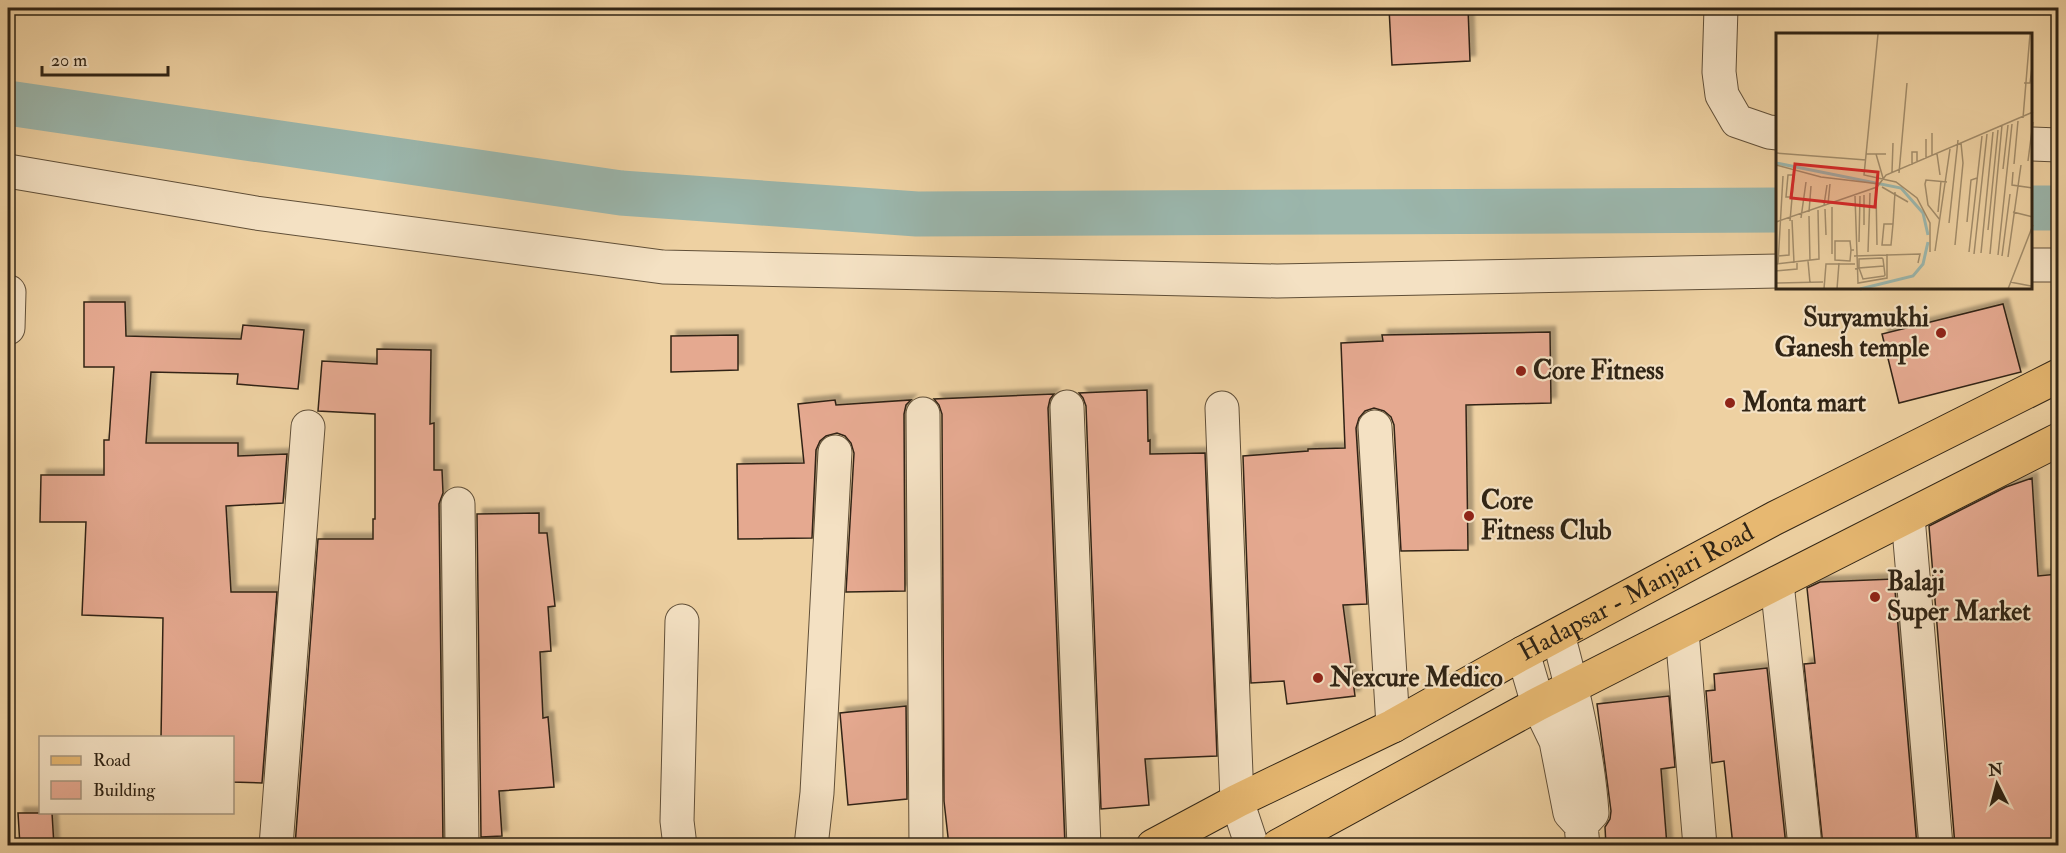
<svg xmlns="http://www.w3.org/2000/svg" width="2066" height="853" viewBox="0 0 2066 853" font-family="'IM FELL Double Pica',serif">
  <style>
    .lines { fill: none; stroke-linecap: round; stroke-linejoin: round }
    .canal { stroke: #9bb6ac; stroke-width: 45 }
    .building { fill: #e5a990; stroke: #302415; stroke-width: 1.5; filter: url(#shadow) }
    .street-casing { stroke: #604f38; stroke-width: 35 }
    .primary-casing { stroke: #302415; stroke-width: 35 }
    .street { stroke: #f4e1c3; stroke-width: 33 }
    .primary { stroke: #e7b871; stroke-width: 33 }
    .poi-dot { fill: #8f2418; stroke: #f4e1c3; stroke-width: 2 }
    .labels { text-anchor: middle; dominant-baseline: central; stroke-width: 4.5; stroke-linejoin: round; paint-order: stroke }
    .poi-label { font-size: 26px; font-weight: bold; fill: #302415; stroke: #f4e1c3; text-anchor: start }
    .street-label { font-size: 26px; fill: #302415; stroke: #f4e1c3 }
    .inset-river { fill: none; stroke: #9bb6ac; stroke-width: 3 }
    .inset-road { fill: none; stroke: #a28c6a; stroke-width: 1.5 }
    .view { fill: #d62828; fill-opacity: 0.15; stroke: #d62828; stroke-width: 3 }
    .inset-edge { fill: none; stroke: #302415; stroke-width: 3 }
  </style>
  <defs>
    <filter id="shadow"><feDropShadow dx="5.5" dy="-5.5" stdDeviation="1.5" flood-color="#0004"/></filter>
  </defs>
  <rect width="100%" height="100%" fill="#eed1a2"/>
  <filter id="stains"><feTurbulence type="fractalNoise" baseFrequency=".00333" numOctaves="4"/><feColorMatrix values="0 0 0 0 .2 0 0 0 0 .09 0 0 0 0 .02 0 0 0 .5 -.17"/></filter>
  <radialGradient id="worn" r=".72"><stop offset=".6" stop-color="#630" stop-opacity="0"/><stop offset="1" stop-color="#630" stop-opacity=".3"/></radialGradient>
  <g class="lines">
    <path class="canal" d="M8,103l613,90 296,21 861,-4
      M2032,208h26"/>
  </g>
  <path class="building" d="M1389,8h79l2,53 -78,4z
    M84,302h41l1,34 115,3 2,-14 61,5 -6,59 -61,-5 1,-10 -87,-2 -5,71h92v13l49,-2 -4,49 -57,3 5,86h46l-15,191 -30,-1v-44h-71l2,-120 -81,-3 4,-93h-46l1,-47h63v-35h5l5,-73h-30z
    M2003,304l18,68 -122,31 -17,-69z
    M1550,332l1,71 -85,2 2,145 -67,1 -7,-126 -3,-8 -7,-6 -10,-3 -9,3 -6,7 -3,10 11,176 -24,1 12,91 -68,8 -3,-23 -33,2 -8,-227 65,-5v-2l37,-1 -4,-105 42,-2 -1,-6z
    M738,335v35l-67,2v-36z
    M377,349l54,1 -1,74 4,-1v47h8l1,23 -4,11 4,341 -148,1 23,-307h55v-20h2v-105l-57,-3 4,-50 55,3z
    M1147,390l1,51 2,-1v14l55,-1 12,303 -72,3 4,46 -48,4 -15,-403 -3,-8 -4,-5z
    M1054,394l-4,5 -2,9 17,438h-116l-5,-45 -2,-387 -3,-9 -5,-6z
    M835,400l1,5 75,-5 -5,5 -2,9 1,177 -59,1 8,-139 -3,-10 -6,-7 -8,-3 -11,3 -6,5 -4,9 -4,88 -74,1 -1,-75 67,-1 -6,-59z
    M2032,478l6,98 20,-2v97h-5l5,54v77l-3,1 3,43h-103l-26,-320 77,-39z
    M539,513v20h8l8,73 -7,1 3,44 -11,1 3,66 5,-1 6,70 -55,4 3,45 -21,1 -4,-323z
    M1894,579l23,267h-94l-19,-182 11,-1 -8,-75 13,-6z
    M1767,668l19,178h-53l-9,-85 -12,2 -6,-72 9,-1 -1,-16z
    M1669,696l6,71 -14,2 6,77h-61l-1,-19 5,-8 1,-8 -14,-107z
    M906,706l1,93 -59,6 -8,-92z
    M18,813h34l2,33h-34z"/>
  <g class="lines">
    <g class="street-casing">
      <path id="street" d="M1721,8l-2,64 3,23 15,26 32,11 9,1
        M2032,144l26,1
        M8,171l248,42 407,54 614,14 501,-10
        M2032,265h26
        M8,292h1l-1,36
        M1067,407l17,439
        M1222,408l15,393 15,45
        M923,414l3,432
        M1375,427l18,299
        M458,504l4,342
        M1908,517l28,329
        M1777,583l28,263
        M1682,632l18,214
        M1558,635c16,58 30,118 34,178l-11,12
        M1523,653l15,51 18,37 14,72 11,12 2,21
        M276,846l32,-419
        M680,846l-3,-25 5,-200
        M811,846l6,-53 18,-341"/>
    </g>
    <g class="primary-casing">
      <g id="primary">
        <path id="s1" d="M1153,846l84,-45 156,-75 130,-73 252,-135 283,-142"/>
        <path d="M1278,846l260,-142 520,-264"/>
      </g>
    </g>
    <use href="#street" class="street"/>
    <use href="#primary" class="primary"/>
  </g>
  <g class="poi-dot">
    <circle cx="1941" cy="333" r="6"/>
    <circle cx="1521" cy="371" r="6"/>
    <circle cx="1730" cy="403" r="6"/>
    <circle cx="1469" cy="516" r="6"/>
    <circle cx="1875" cy="597" r="6"/>
    <circle cx="1318" cy="678" r="6"/>
  </g>
  <g class="labels">
    <g class="poi-label">
      <text x="1929" y="318" text-anchor="end">Suryamukhi<tspan x="1929" dy="30">Ganesh temple</tspan></text>
      <text x="1533" y="371">Core Fitness</text>
      <text x="1742" y="403">Monta mart</text>
      <text x="1481" y="501">Core<tspan x="1481" dy="30">Fitness Club</tspan></text>
      <text x="1887" y="582">Balaji<tspan x="1887" dy="30">Super Market</tspan></text>
      <text x="1330" y="678">Nexcure Medico</text>
    </g>
    <g class="street-label">
      <text stroke="none"><textPath href="#s1" startOffset="546">Hadapsar - Manjari Road</textPath></text>
    </g>
  </g>
  <g transform="translate(1776 33)">
    <rect width="256" height="256" fill="#eed1a2"/>
    <path class="inset-river" d="M0,130l125,25 22,25 5,22M84,256l53,-13 10,-12 5,-22"/>
    <path class="inset-road" d="M102,1l-14,141 32,7 21,16 13,25v29M248,50h6l2,-16M247,85l7,-84M156,100v23M0,120l90,7M90,121h20M100,121l7,24M161,121l3,21M150,126v-20M252,128l5,-39M238,131l4,-43M0,132l45,12 59,7M136,132v-13h5v9M227,136l5,-44M116,139l1,-29M237,139l-1,13 21,3M123,140l8,-90M106,154l26,15M100,157l1,55M79,163l3,87 29,-5v-24M52,171l2,-20M48,172l3,-20M49,176l1,26M33,179l2,-26M162,179l3,-31M237,179l20,5M33,183l1,45M25,185l5,-36M16,187l2,43M164,187l-12,-15 -3,-21 1,-4 21,2M14,188l4,-46h-6l-2,22h6M0,189l101,-35 9,-12 147,-63M191,189l4,-42 6,-2M173,190l9,-83M117,191h-9l-2,21h9l2,-21 2,-32M88,192v-30M212,197l10,-100M83,209l1,-46M179,212l8,-82 -2,-20M75,217l-1,11 -15,-1v-19h15l1,9h3M159,218l15,-102M92,219l2,-59M193,219l13,-116M205,220l12,-121M56,221v-47M198,221l13,-120M214,221l12,-129M222,222l14,-131M2,223l11,-1v-26M78,223l66,-2 -2,9M226,223l8,-62M232,224l13,-92M32,228l2,22M0,231l43,-5 -1,-49M2,231l5,-88M0,233v5l21,-2v-6M79,236l4,-1v-9l23,-1 1,1 2,16 -1,1 -21,3 -4,-11 25,-2M234,249l21,4M0,250l47,-1M48,256l2,-25h29M61,256l2,-26M232,256l25,-64"/>
    <path class="view" d="M19,131l83,8 -3,35 -84,-9z"/>
    <rect width="256" height="256" class="inset-edge"/>
  </g>
  <rect width="2066" height="853" fill="none" stroke="#eed1a2" stroke-width="30"/>
  <rect x="9" y="9" width="2048" height="835" fill="none" stroke="#302415" stroke-width="3"/>
  <rect x="15" y="15" width="2036" height="823" fill="none" stroke="#302415" stroke-width="1.5"/>
  <rect x="39" y="736" width="195" height="78" fill="#f4e1c3" stroke="#a6957d" stroke-width="1.5"/>
  <rect x="51" y="756" width="30" height="9" fill="#e7b871" stroke="#a6957d" stroke-width="1.5"/>
  <text x="93" y="766" font-size="18" fill="#302415">Road</text>
  <rect x="51" y="781" width="30" height="18" fill="#e5a990" stroke="#a6957d" stroke-width="1.5"/>
  <text x="93" y="796" font-size="18" fill="#302415">Building</text>
  <g transform="translate(1997 784) rotate(354)" stroke="#f4e1c3" stroke-width="4.5" paint-order="stroke">
  <path d="M0-4.5L10 22L0 15L-10 22Z" fill="#302415"/>
  <text y="-9" font-size="16" font-weight="bold" text-anchor="middle" fill="#302415">N</text>
  </g>
  <path d="M42 66v9h126v-9" fill="none" stroke="#302415" stroke-width="3"/>
  <text x="51" y="66" font-size="18" fill="#302415" stroke="#f4e1c3" stroke-width="4.5" paint-order="stroke">20 m</text>
  <rect width="100%" height="100%" filter="url(#stains)"/>
  <rect width="100%" height="100%" fill="url(#worn)"/>
</svg>
